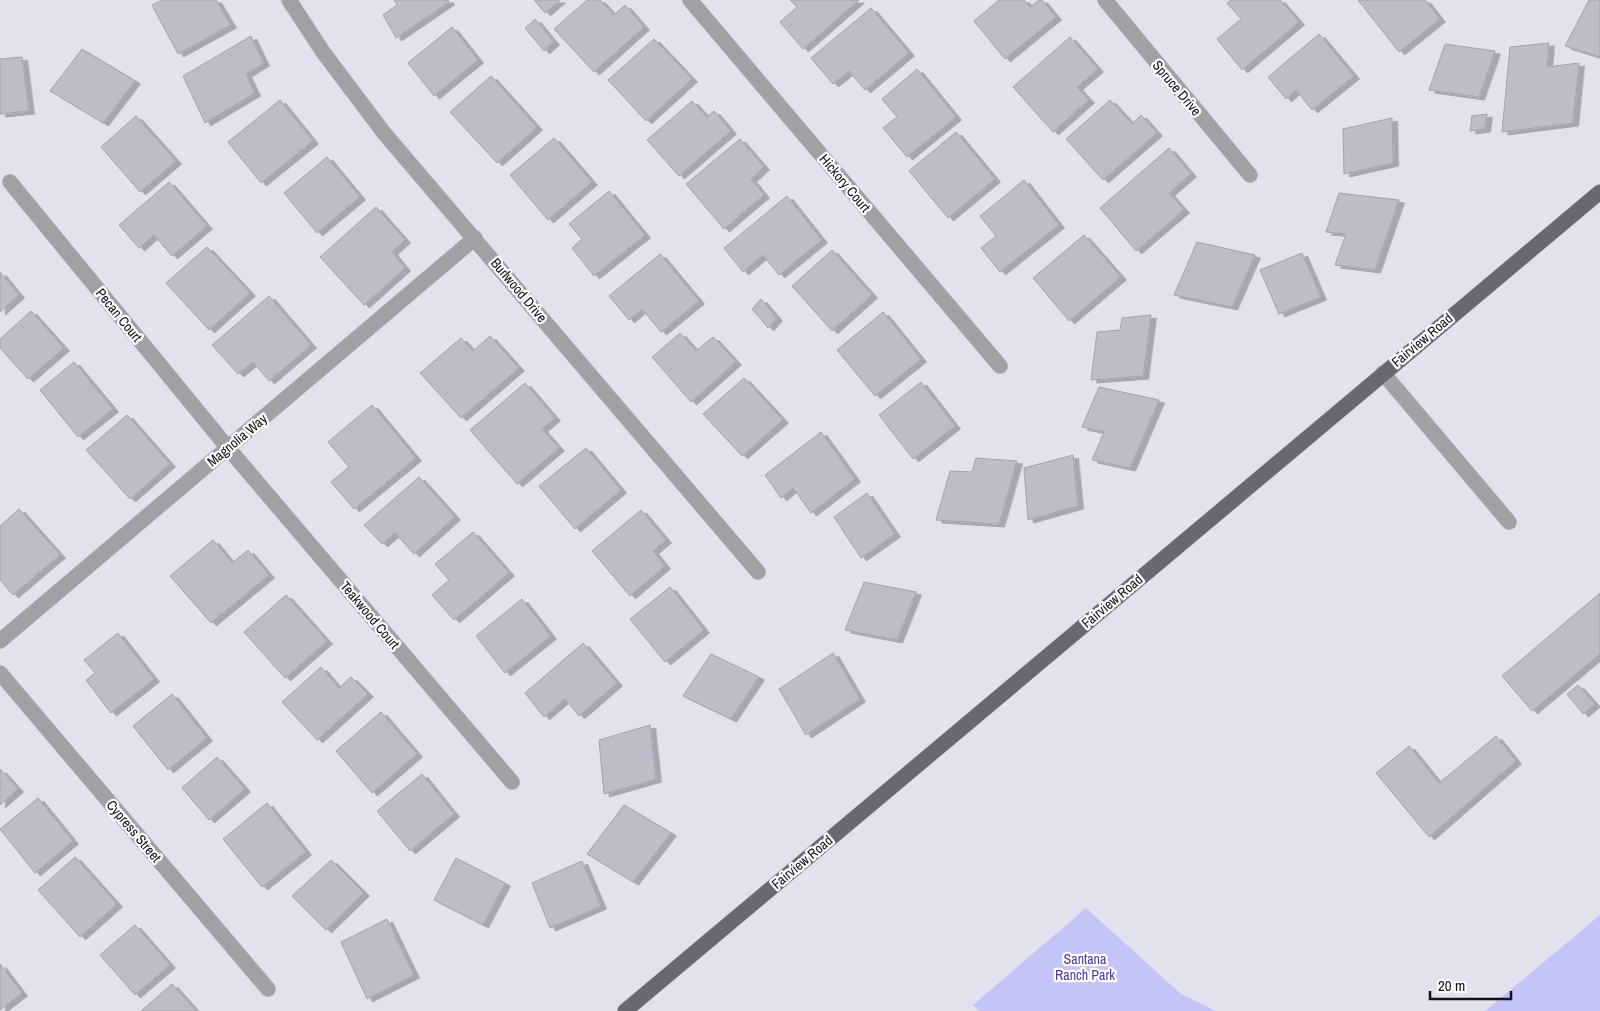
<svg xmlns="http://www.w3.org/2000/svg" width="1600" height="1011" viewBox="0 0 1600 1011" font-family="'Archivo Narrow',sans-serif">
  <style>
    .green { fill: #c5c4f9 }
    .building { fill: #bdbdca; stroke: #a3a3af; filter: url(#shadow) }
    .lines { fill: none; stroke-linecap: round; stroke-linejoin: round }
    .minor-casing { stroke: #bdbdc8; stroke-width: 16 }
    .major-casing { stroke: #bdbdc8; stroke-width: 16 }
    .minor { stroke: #a0a0a5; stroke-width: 15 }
    .major { stroke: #686871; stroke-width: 15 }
    .labels { text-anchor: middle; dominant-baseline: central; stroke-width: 4.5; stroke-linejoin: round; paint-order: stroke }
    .street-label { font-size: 14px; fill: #121217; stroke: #fff }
    .park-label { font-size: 14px; fill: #4b3b98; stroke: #fff }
  </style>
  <defs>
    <filter id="shadow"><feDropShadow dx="5.5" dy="3" stdDeviation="0" flood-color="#0004"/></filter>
  </defs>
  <rect width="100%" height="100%" fill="#e2e2ef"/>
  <path class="green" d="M1086,908l95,86 35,17h-237l-6,-6z
    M1600,915v96h-115z"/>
  <path class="building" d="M162,0h54l15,25 -53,29 -26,-49z
    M394,0h54l1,2 -53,36 -13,-23 14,-10z
    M534,0h26l-15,13z
    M587,0h13l14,15 11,-10 19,22 -50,45 -40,-43z
    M790,0h69l-56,49 -23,-27 17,-15z
    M999,0h25l6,7 9,-7h3l14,17 -51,42 -31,-38z
    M1231,0h49l19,22 -57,48 -25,-31 24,-20 -14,-16z
    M1358,0h67l15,19 -41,33z
    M1589,0h11v57l-35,-11z
    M871,8l38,45 -44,37 -16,-19 -16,13 -22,-26z
    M535,19l19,23 -10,9 -19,-23z
    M452,27l26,33 -44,36 -26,-33z
    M1319,34l35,42 -42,34 -16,-20 -10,9 -18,-22z
    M251,36l13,27 -18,11 9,19 -50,30 -22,-47z
    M1070,37l28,32 -21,18 12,13 -36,32 -40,-45z
    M654,39l38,40 -46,42 -38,-41z
    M1549,43l-2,24 32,-4 -6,60 -71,9 8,-85z
    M1445,44l50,7 -16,46 -50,-7z
    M82,49l53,32 -32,42 -53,-32z
    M22,57l7,54 -29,3v-55z
    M917,69l39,48 -49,40 -24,-29 14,-11 -15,-18z
    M491,76l46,51 -40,36 -47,-51z
    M280,100l33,41 -52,42 -33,-41z
    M1110,100l22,24 9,-9 16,18 -54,47 -37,-41z
    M692,101l15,16 7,-6 17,20 -52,45 -32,-36z
    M1487,114l-2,15 -15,2 2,-15z
    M136,116l40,45 -36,31 -39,-45z
    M1392,118l1,45 -49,11 -1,-45z
    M956,132l39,47 -47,39 -39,-47z
    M554,138l38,44 -44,38 -38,-45z
    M740,139l24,28 -13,12 13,16 -40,34 -38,-45z
    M1169,148l22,26 -22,19 15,17 -48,41 -36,-43z
    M327,157l33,40 -43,36 -33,-40z
    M1024,180l35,45 -59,47 -19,-24 15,-12 -16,-20z
    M169,182l38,44 -35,30 -18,-21 -15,13 -20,-23z
    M609,191l36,44 -51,41 -22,-28 10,-9 -13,-15z
    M1339,193l60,7 -24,70 -40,-5 11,-31 -20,-2z
    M787,196l35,44 -43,35 -16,-20 -20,17 -19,-24z
    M376,207l29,33 -13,12 13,16 -41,37 -44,-48z
    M1084,235l37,42 -52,44 -36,-43z
    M1197,242l58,13 -23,52 -58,-12z
    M207,247l43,46 -41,37 -43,-47z
    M832,250l40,45 -40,36 -40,-45z
    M1302,253l19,44 -42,17 -19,-44z
    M660,254l39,47 -38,31 -19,-23 -13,11 -20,-24z
    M0,272l19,23 -19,17z
    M269,296l42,49 -42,36 -16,-19 -15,12 -26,-29z
    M761,299l16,19 -9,10 -16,-19z
    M31,311l33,37 -36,31 -28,-31v-9z
    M883,312l38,47 -46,37 -38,-46z
    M1151,315l-8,61 -52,4 6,-48 23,-2 2,-12z
    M680,333l16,18 17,-14 23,25 -45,40 -39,-45z
    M490,336l29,32 -58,50 -41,-45 41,-35 12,13z
    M74,362l39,47 -35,28 -38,-47z
    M744,378l39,42 -41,36 -39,-42z
    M921,382l34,44 -42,33 -34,-44z
    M525,383l30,35 -13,11 17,19 -42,36 -47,-54z
    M1099,387l60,13 -29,68 -38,-8 12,-28 -22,-5z
    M372,405l44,53 -62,51 -23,-27 18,-15 -21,-25z
    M127,415l43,49 -40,35 -44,-49z
    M821,432l34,47 -44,34 -18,-25 -12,10 -16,-23z
    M586,448l35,42 -46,39 -36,-43z
    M1073,455l5,51 -50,14 -4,-52z
    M976,458l41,3 -18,63 -63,-4 14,-49 22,1z
    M419,477l36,40 -41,37 -19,-21 -13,11 -18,-19z
    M867,493l28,41 -34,24 -27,-41z
    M19,509l41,46 -47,40 -13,-15v-54z
    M641,510l25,30 -13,11 12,15 -35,30 -38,-45z
    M473,532l36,41 -55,47 -22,-25 17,-15 -14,-16z
    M213,540l19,23 16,-13 21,25 -58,48 -41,-47z
    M864,582l52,10 -19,48 -52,-10z
    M670,587l34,43 -39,32 -35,-43z
    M1600,593v61l-68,57 -30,-35z
    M286,595l41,46 -42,37 -41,-46z
    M522,599l29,37 -46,37 -29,-37z
    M118,633l36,46 -43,34 -25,-33 9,-7 -11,-13z
    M583,643l34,40 -38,33 -14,-17 -21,18 -19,-24z
    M833,653l27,46 -54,36 -27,-46z
    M711,654l48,23 -28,42 -48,-23z
    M321,667l18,21 12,-11 17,17 -51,46 -35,-38z
    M1578,685l17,19 -12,10 -16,-20z
    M172,694l35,44 -39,32 -35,-44z
    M381,712l36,42 -45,39 -36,-42z
    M650,725l6,54 -52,15 -5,-54z
    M1496,736l20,25 -87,76 -53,-64 33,-27 30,37z
    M217,757l28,32 -36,31 -27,-32z
    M0,769l18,20 -18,16z
    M422,774l32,40 -44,37 -33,-40z
    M38,798l35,43 -38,32 -35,-44z
    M267,803l39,49 -44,35 -39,-48z
    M624,805l47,28 -38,49 -46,-28z
    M75,857l42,47 -37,33 -42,-47z
    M456,858l49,25 -22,42 -49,-25z
    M331,860l33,33 -38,37 -34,-34z
    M582,861l19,45 -51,22 -18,-45z
    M387,919l27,56 -47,24 -26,-57z
    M135,925l35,40 -35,30 -35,-40z
    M0,964l22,29 -22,17z
    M172,984l24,27h-55z"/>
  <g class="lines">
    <g class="minor-casing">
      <path id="minor" d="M289,0l34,52 61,81 374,439
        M690,0l310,366
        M1105,0l145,175
        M10,182l218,266 284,334
        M1383,373l126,149
        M0,641l475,-403
        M0,673l268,316"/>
    </g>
    <g class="major-casing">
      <path id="major" d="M625,1011l975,-819"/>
    </g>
    <use href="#minor" class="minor"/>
    <use href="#major" class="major"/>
  </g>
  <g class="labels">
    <g class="street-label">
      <text transform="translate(1177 88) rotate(50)">Spruce Drive</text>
      <text transform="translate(845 183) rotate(50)">Hickory Court</text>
      <text transform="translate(519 290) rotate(50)">Burlwood Drive</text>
      <text transform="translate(119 315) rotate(51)">Pecan Court</text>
      <text transform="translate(1422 340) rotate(-40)">Fairview Road</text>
      <text transform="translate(237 440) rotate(-40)">Magnolia Way</text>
      <text transform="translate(1112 601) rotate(-40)">Fairview Road</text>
      <text transform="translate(370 615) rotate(50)">Teakwood Court</text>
      <text transform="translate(134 831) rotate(50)">Cypress Street</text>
      <text transform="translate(802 862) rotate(-40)">Fairview Road</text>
    </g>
    <g class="park-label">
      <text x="1085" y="959">Santana<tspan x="1085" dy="16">Ranch Park</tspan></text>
    </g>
  </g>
  <path d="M1430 991v8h81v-8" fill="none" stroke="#121217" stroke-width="2.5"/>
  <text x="1438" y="991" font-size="15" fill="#121217" stroke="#ffffff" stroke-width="4" paint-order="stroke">20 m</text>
</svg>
